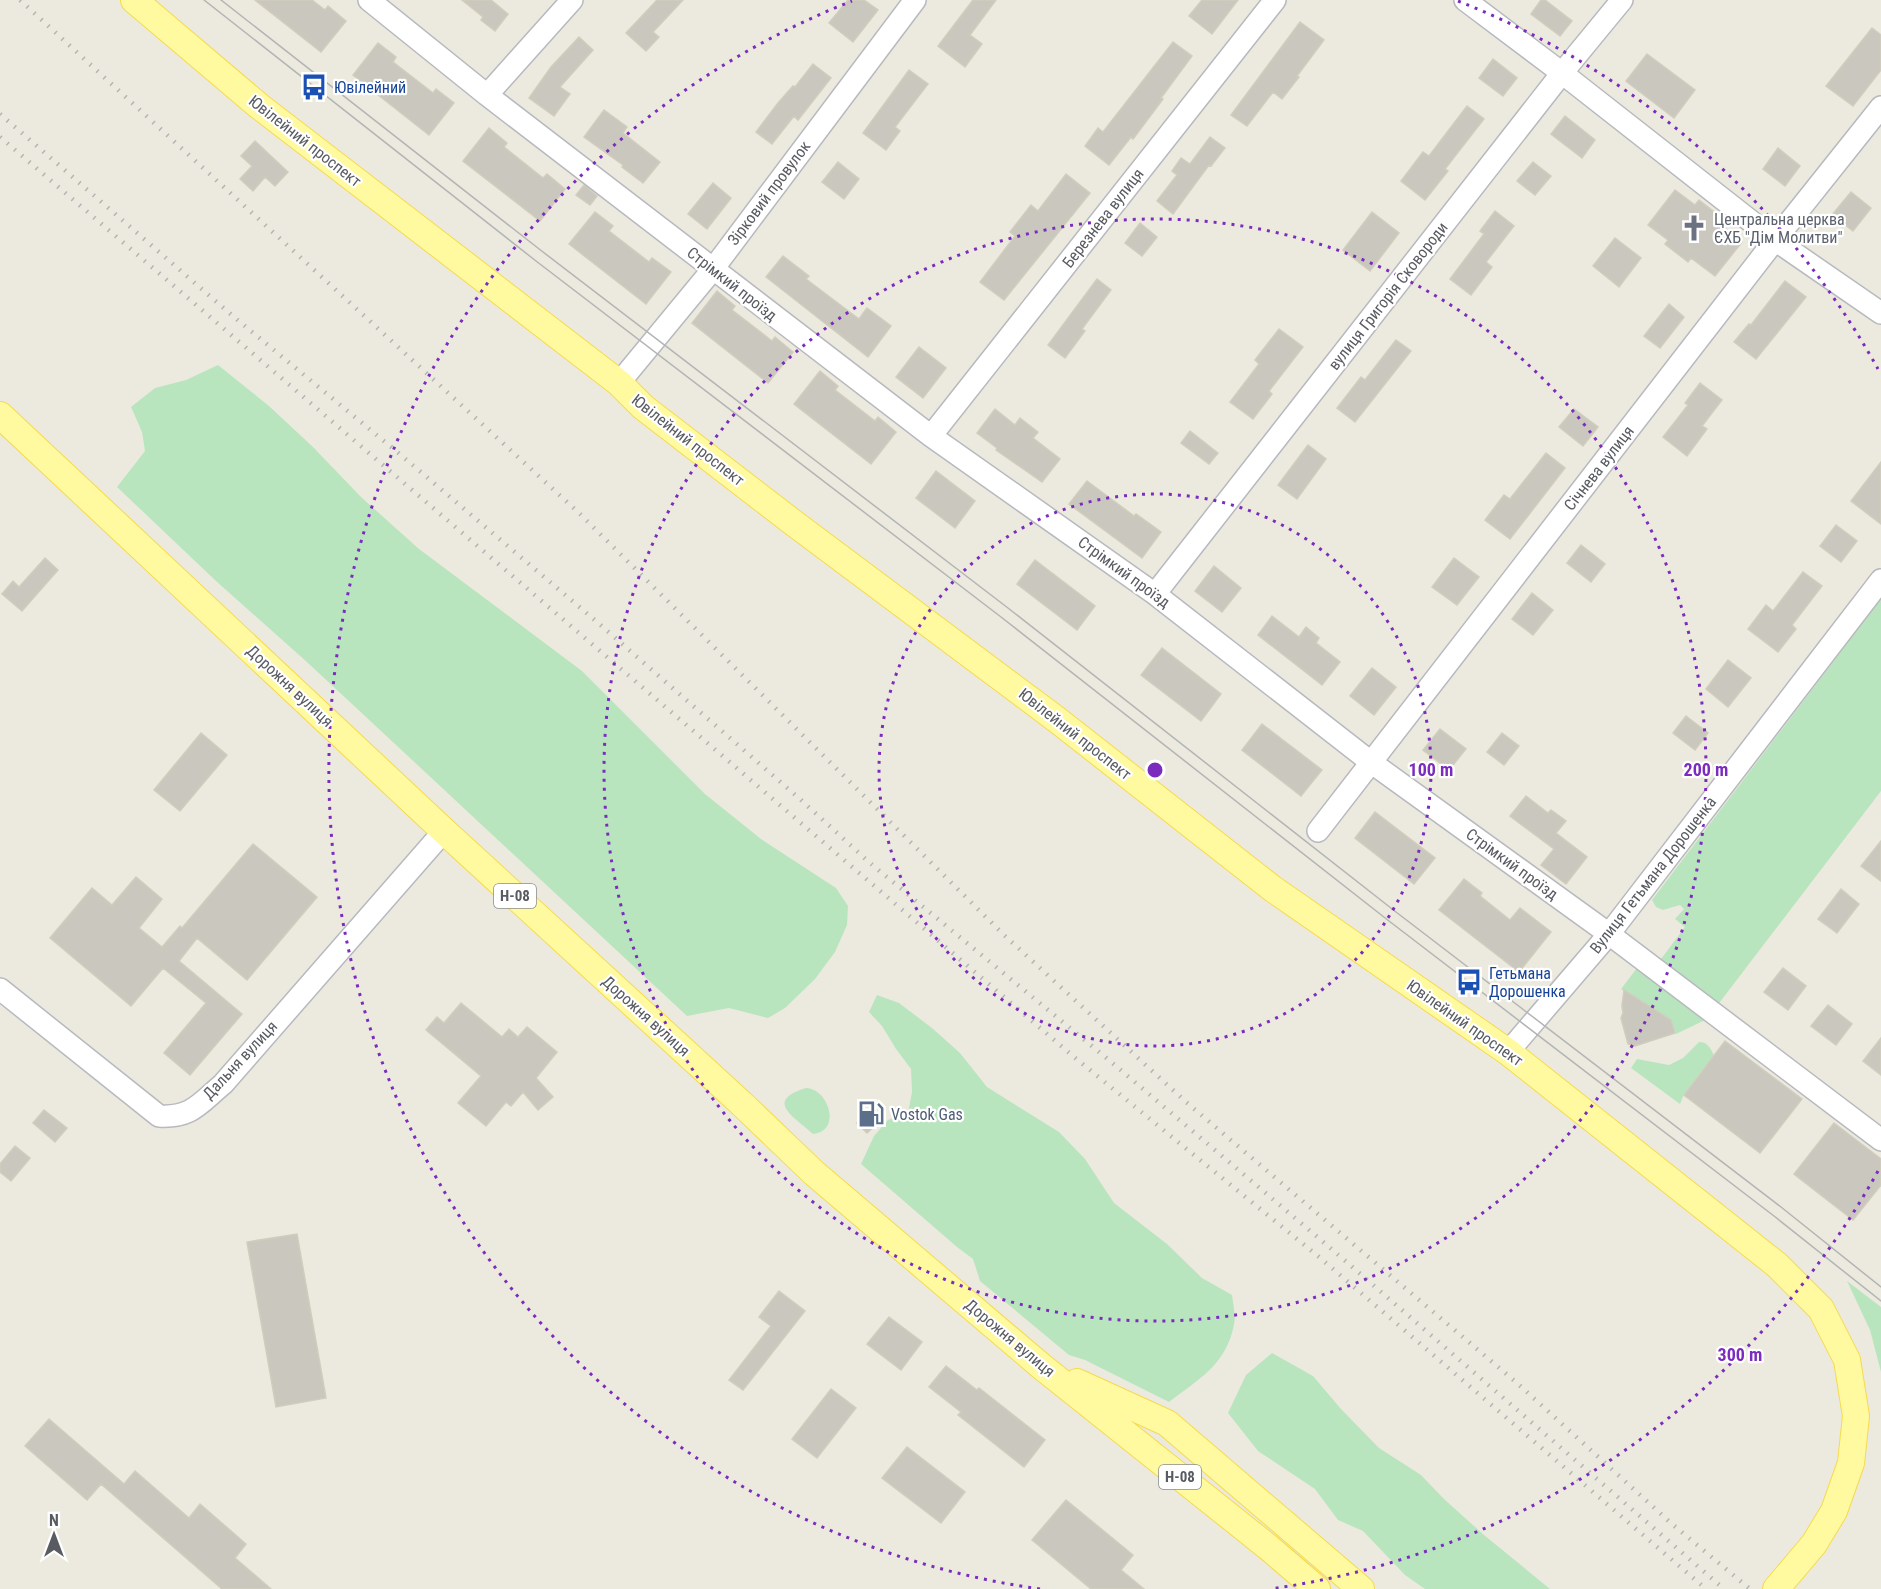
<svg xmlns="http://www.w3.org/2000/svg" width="1881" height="1589" viewBox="0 0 1881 1589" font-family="'Roboto Condensed',sans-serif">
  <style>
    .green { fill: #b9e5be }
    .building { fill: #c9c7be; stroke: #d1cdbd; stroke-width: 1.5 }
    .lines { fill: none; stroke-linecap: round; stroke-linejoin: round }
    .minor-casing { stroke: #b7b9bf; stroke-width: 24 }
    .major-casing { stroke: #f6da4d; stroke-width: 28 }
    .minor { stroke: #fff; stroke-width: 21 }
    .major { stroke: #fffaa0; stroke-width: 26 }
    .tram { stroke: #b3b4b4; stroke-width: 1.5 }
    .rail { stroke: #b3b4b4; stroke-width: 4.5; stroke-dasharray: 1.5 8; stroke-linecap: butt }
    .ring { fill: none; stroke: #7b2cbf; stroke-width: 3; stroke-dasharray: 3 6 }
    .labels { text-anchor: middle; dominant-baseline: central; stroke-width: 4.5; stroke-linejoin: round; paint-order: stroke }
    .shield { fill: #fff; stroke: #8a8c90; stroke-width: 1.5 }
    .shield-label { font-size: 15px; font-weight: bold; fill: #585b61 }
    .transit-label { font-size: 16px; fill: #164399; stroke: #fff; text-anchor: start }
    .street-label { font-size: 16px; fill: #585b61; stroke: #fff }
    .worship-label { font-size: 16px; fill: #5b616d; stroke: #fff; text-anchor: start }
    .service-label { font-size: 16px; fill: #4e5e75; stroke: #fff; text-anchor: start }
    .centre { fill: #7b2cbf; stroke: #fff; stroke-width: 3 }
    .ring-label { font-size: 18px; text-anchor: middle; font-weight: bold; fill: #7b2cbf; stroke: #fff; stroke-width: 4.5; stroke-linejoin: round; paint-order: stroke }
  </style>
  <rect width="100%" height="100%" fill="#eceade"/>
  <path class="green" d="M218,365l51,41 44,41 48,50 58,52 163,122 123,123 56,45 75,49 12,18 -1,19 -12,27 -20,27 -30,29 -17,10 -39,-10 -42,8 -379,-353 -92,-82 -99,-94 28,-36 -3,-19 -11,-25 24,-19 31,-8z
    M1881,599v192l-171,224 -7,6 -27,13 -5,-14 -50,-31 29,-38 11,8 24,-32 -10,-8 9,-10 -4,-4 -17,5 -7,-3 -4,-7z
    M877,995l22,8 33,25 28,25 27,34 72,45 26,27 29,44 53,41 35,34 30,17c1,9 4,20 2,29 -7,40 -35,55 -65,78l-84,-42 -16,-5 -89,-74 -7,-22 -16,-12 -96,-83 13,-28 14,-16 20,-7 4,-21 -1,-23 -15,-20 -14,-23 -13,-14z
    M1699,1042c9,0 11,6 15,13l-30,39 -4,10 -49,-36 6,-9 32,6 14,-7z
    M806,1088c23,1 36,43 7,46 -20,-18 -49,-33 -7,-46z
    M1847,1281l34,26v65l-11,-42z
    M1272,1353l41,23 28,33 38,39 42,27 23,24 40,36 66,54h-125l-20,-14 -42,-44 -25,-11 -23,-31 -57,-38 -30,-38 18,-38z"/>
  <path class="building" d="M255,0h57l13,10 3,-4 18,15 -25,31z
    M462,0h29l17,14 -13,17 -14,-11 2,-3z
    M657,0h26l-30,32 6,5 -13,14 -20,-18z
    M848,0h16l14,10 -25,32 -24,-19z
    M973,0h23l-26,35 12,9 -17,23 -27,-21z
    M1202,0h36l-26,34 -23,-18z
    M1541,0h4l27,21 -12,15 -29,-22z
    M1300,22l24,18 -27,36 2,1 -17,22 -9,-7 -26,34 -16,-11z
    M1872,28l9,7v35l-28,36 -27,-20z
    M579,37l14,13 -33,37 10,7 -16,22 -25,-18 22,-31z
    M1173,42l19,14 -31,42 2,1 -30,40 -2,-2 -22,28 -24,-19 13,-18 5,4z
    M378,43l18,14 -3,5 40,31 3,-4 18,14 -25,32 -76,-60z
    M1647,54l48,36 -21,28 -48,-37z
    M1493,59l24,19 -14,18 -24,-18z
    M813,64l18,14 -33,42 -4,-4 -22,28 -16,-12 22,-29 15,-17 2,1z
    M909,70l19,14 -33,43 5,4 -14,19 -23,-17z
    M1467,106l17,13 -39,50 3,2 -23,29 -24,-19 22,-29 6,4z
    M604,110l23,17 -4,6 37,29 -17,21 -21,-16 1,-2 -39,-28z
    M1565,116l30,24 -13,18 -31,-24z
    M489,128l18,15 -3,4 39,31 4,-4 18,15 -25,32 -77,-60z
    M1210,137l15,11 -14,18 -2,-1 -36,49 -16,-13 20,-26 -5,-4 9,-13 9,6z
    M255,141l33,31 -13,14 -10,-9 -12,14 -13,-12 12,-13 -11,-10z
    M1778,148l22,18 -15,20 -22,-17z
    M838,162l21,17 -15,20 -22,-17z
    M1533,162l18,14 -16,19 -18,-14z
    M1066,174l24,19 -86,107 -24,-18 35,-46 -5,-4 21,-27 7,6z
    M713,183l18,15 -24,31 -19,-15z
    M584,185l13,11 -7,9 -14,-10z
    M1675,190l20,15 4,-5 23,18 -3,5 23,19 -27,34 -24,-18 -3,4 -23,-18 3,-4 -20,-15z
    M1851,192l20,16 -18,23 -21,-16z
    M1495,211l19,15 -28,36 6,5 -21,28 -21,-16 34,-45 -4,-3z
    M595,212l18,14 -4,5 40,31 3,-4 19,14 -25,32 -77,-60z
    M1372,212l27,21 -29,38 -27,-21z
    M1140,223l17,14 -15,19 -17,-13z
    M1615,238l26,20 -22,29 -26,-21z
    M783,256l26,20 -3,3 53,40 8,-11 24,18 -23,31 -102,-80z
    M1097,279l14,11 -29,39 3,2 -20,27 -17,-13z
    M1785,281l21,16 -50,62 -22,-17 15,-18 2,1z
    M717,291l18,15 -3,4 40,31 3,-4 18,15 -25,31 -76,-60z
    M1669,304l15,13 -24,31 -16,-12z
    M1279,329l24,18 -34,44 3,3 -19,25 -23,-17 29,-38 -4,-4z
    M1396,340l15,11 -56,71 -18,-14 24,-31 4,3z
    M919,347l27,21 -23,30 -27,-21z
    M820,371l18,15 -3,4 40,31 3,-4 18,15 -25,32 -77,-60z
    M1700,383l22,17 -20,26 5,3 -20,27 -24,-19 25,-32 -3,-2z
    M995,409l20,16 5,-7 18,14 -5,6 27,21 -18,23 -46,-32 1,-2 -20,-15z
    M1574,409l24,18 -15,19 -24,-19z
    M1190,431l28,22 -9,11 -28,-21z
    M1308,445l18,14 -29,40 -19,-14z
    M1546,453l19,15 -55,71 -25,-19 19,-25 6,4z
    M1881,462v62l-30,-23z
    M936,471l39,30 -20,27 -39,-30z
    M1087,481l47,35 2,-2 25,18 -19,26 -73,-54z
    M1836,525l21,16 -16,21 -21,-16z
    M1581,545l24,19 -14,18 -24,-19z
    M45,558l13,12 -36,41 -20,-17 11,-13 6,6z
    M1454,558l25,19 -22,28 -25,-18z
    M1035,560l60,46 -18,24 -60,-46z
    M1214,566l27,22 -19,24 -27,-21z
    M1803,572l19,14 -30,39 4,4 -18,23 -30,-23 18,-24 7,6z
    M1532,593l21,17 -20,25 -21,-16z
    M1272,616l27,21 7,-10 13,11 -3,5 24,19 -18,23 -64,-50z
    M1162,648l59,46 -20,27 -60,-46z
    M1728,660l23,18 -23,29 -22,-18z
    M1372,668l24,19 -22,28 -24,-19z
    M1686,716l22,17 -13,17 -22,-17z
    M1262,724l60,46 -21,26 -59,-46z
    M1440,729l26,20 -17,21 -26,-20z
    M201,733l26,22 -47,56 -26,-21z
    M1502,733l17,13 -15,19 -17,-13z
    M1526,796l22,17 3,-3 15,11 -10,12 31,24 -21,27 -25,-19 13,-16 -44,-33z
    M1375,812l60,46 -21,26 -59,-46z
    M1881,841v40l-20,-15z
    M253,844l64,53 -70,83 -50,-42 -18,23 63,53 -52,61 -26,-22 42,-50 -43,-35 -32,38 -81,-68 42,-50 20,17 24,-28 26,22 -23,29 23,19 18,-21 2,2z
    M1464,879l18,14 -2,3 30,24 10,-12 31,24 -32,40 -80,-62z
    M1841,889l18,15 -22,29 -19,-14z
    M1783,968l23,18 -18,24 -24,-18z
    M1624,990l47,30 4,13 -40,13 -7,-2 -7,-26 2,-5 -1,-7z
    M461,1003l41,34 7,-8 9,8 9,-10 30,25 -21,26 17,19 -15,13 -15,-18 -12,14 -5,-4 -20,24 -28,-23 23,-27 -55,-46 11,-13 7,6z
    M1828,1005l24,19 -16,21 -25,-19z
    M1881,1038v37l-18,-14z
    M1725,1041l77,58 -42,54 -76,-58z
    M870,1109l11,11 -14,13 -10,-10z
    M44,1110l23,18 -12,14 -22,-19z
    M1834,1123l47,36v26l-28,35 -59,-46z
    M15,1146l15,12 -19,23 -11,-9v-8z
    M297,1234l29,164 -50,9 -29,-165z
    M779,1291l26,20 -62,79 -14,-10 42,-54 -12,-9z
    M889,1317l33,25 -21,28 -34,-26z
    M946,1366l31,24 2,-2 66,52 -21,27 -66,-52 3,-3 -32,-25z
    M831,1389l25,19 -39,50 -25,-19z
    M49,1419l75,65 11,-13 54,47 11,-14 46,40 -11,14 36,31h-49l-121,-105 -14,16 -62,-54z
    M907,1447l58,45 -24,31 -59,-45z
    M1066,1500l67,55 -12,15 23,19h-53l-59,-49z"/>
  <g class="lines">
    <g class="minor-casing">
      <path id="minor" d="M369,0l118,95 444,341 224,158 217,169 237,171 272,206
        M1465,0l97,73 213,167 106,73
        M487,95l85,-95
        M619,383l94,-114 202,-269
        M931,436l344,-436
        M1155,594l407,-521 60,-73
        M1318,831l457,-591 106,-133
        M0,989l159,127c33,2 41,-13 64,-32l221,-253
        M1508,1052l101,-118 272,-354"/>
    </g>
    <g class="major-casing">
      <path id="major" d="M134,0l125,106 360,277 24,24 152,117 261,195 217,170 235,163 269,213 44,44 26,51 9,56 -5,47 -17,48 -20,33 -38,45
        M0,415l444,416 298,273 72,69 227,193 227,181 49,42
        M1077,1382l90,41 194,166"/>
    </g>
    <use href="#minor" class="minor"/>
    <use href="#major" class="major"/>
    <path class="tram" d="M204,0l332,261 465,356 388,304 385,295 107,85
      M221,0l322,252 465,356 388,304 385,295 100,80"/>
    <path class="rail" d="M20,0l559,513 425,422 182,167 331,281 155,141 78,65
      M0,114l234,203 168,139 195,166 204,178 69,63 240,198 218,185 396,343
      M0,137l1074,920 245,200 387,332"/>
  </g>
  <g class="ring">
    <circle cx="1155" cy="770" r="276"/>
    <circle cx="1155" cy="770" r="551"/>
    <path d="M1878 1171A827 827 0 0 1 1270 1589M1040 1589A827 827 0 0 1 852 1M1458 1A827 827 0 0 1 1878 369"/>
  </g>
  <defs>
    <g id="bus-bare" transform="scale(2.07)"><path d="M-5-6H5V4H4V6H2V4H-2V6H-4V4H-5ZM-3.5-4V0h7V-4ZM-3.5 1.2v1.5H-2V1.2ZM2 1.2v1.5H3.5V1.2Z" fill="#1a4fb4" stroke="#fff" stroke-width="2.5" paint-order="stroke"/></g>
    <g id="church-bare" transform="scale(2.07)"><path d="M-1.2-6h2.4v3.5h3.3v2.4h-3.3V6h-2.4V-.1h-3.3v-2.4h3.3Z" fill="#6b7280" stroke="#fff" stroke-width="2.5" paint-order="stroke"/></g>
    <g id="fuel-bare" transform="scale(2.07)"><path d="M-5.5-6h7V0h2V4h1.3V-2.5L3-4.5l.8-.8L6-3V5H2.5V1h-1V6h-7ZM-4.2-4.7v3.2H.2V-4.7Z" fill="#5c6f8a" stroke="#fff" stroke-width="2.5" paint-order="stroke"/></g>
  </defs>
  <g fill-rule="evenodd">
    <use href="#bus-bare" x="314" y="87"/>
    <use href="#church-bare" x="1694" y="228"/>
    <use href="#bus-bare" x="1469" y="982"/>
    <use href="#fuel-bare" x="871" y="1114"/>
  </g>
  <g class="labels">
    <g class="shield">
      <rect x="494" y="884" width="42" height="24" rx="4.5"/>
      <rect x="1159" y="1465" width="42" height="24" rx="4.5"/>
    </g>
    <g class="shield-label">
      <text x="515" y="896">Н-08</text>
      <text x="1180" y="1477">Н-08</text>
    </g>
    <g class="transit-label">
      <text x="334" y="87">Ювілейний</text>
      <text x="1489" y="973">Гетьмана<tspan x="1489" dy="18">Дорошенка</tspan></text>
    </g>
    <g class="street-label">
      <text transform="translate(305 141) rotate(38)">Ювілейний проспект</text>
      <text transform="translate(769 193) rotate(-53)">Зірковий провулок</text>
      <text transform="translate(1103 218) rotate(-52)">Березнева вулиця</text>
      <text transform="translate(732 284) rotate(38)">Стрімкий проїзд</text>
      <text transform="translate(1388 296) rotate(-52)">вулиця Григорія Сковороди</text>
      <text transform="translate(688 440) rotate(38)">Ювілейний проспект</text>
      <text transform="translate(1599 468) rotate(-52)">Січнева вулиця</text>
      <text transform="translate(1124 572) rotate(36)">Стрімкий проїзд</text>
      <text transform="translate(290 686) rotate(43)">Дорожня вулиця</text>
      <text transform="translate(1075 734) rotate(38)">Ювілейний проспект</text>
      <text transform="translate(1512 864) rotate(36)">Стрімкий проїзд</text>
      <text transform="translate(1653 875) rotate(-52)">Вулиця Гетьмана Дорошенка</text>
      <text transform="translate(646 1016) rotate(42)">Дорожня вулиця</text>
      <text transform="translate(1465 1023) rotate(35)">Ювілейний проспект</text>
      <text transform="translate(240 1060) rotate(-47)">Дальня вулиця</text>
      <text transform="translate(1010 1338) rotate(40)">Дорожня вулиця</text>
    </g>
    <g class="worship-label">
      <text x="1714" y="219">Центральна церква<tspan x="1714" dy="18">ЄХБ "Дім Молитви"</tspan></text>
    </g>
    <g class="service-label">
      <text x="891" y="1114">Vostok Gas</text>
    </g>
  </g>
  <circle cx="1155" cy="770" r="9" class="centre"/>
  <g class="ring-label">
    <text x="1431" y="776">100 m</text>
    <text x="1706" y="776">200 m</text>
    <text x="1740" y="1361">300 m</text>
  </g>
  <g transform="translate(54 1535)" stroke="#ffffff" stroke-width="4.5" paint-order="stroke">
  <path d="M0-4.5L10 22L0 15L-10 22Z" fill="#585b61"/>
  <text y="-9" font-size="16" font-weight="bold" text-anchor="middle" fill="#585b61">N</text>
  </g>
</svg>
